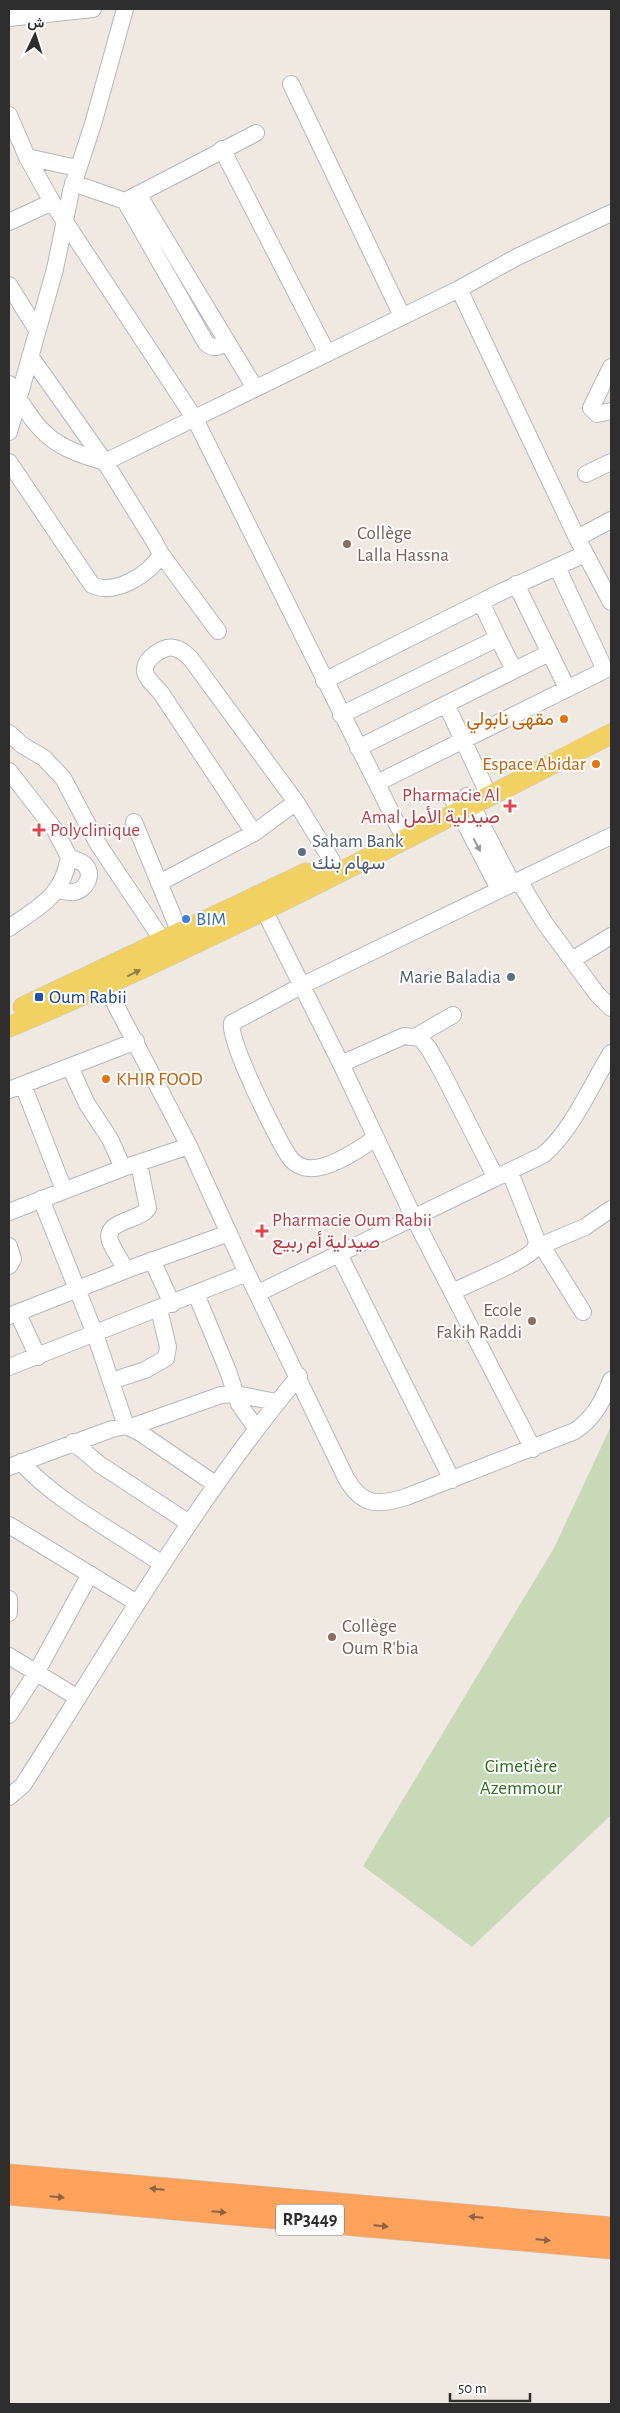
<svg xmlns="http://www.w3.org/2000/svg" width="620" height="2413" viewBox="0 0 620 2413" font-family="'Alegreya Sans',Vazirmatn,sans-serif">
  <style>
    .cemetery { fill: #c8d9b8 }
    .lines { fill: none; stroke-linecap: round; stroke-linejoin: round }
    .minor-casing { stroke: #b4b7c1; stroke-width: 18 }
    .major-casing { stroke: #c9c9c9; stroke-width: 21 }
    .highway-casing { stroke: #c9c9c9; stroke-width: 25 }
    .minor { stroke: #fff; stroke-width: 16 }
    .major { stroke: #f2d163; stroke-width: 20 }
    .highway { stroke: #ffa35c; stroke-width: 24 }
    .oneway { fill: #969696 }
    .oneway2 { fill: #908048 }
    .oneway3 { fill: #8c6343 }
    .education-dot { fill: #8d6e63; stroke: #fff; stroke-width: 2 }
    .food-dot { fill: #e8710a; stroke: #fff; stroke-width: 2 }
    .health-dot { fill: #e0444e; stroke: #fff; stroke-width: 2 }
    .service-dot { fill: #5c6f8a; stroke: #fff; stroke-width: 2 }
    .shop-dot { fill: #3f7fe0; stroke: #fff; stroke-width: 2 }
    .transit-dot { fill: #1a4fb4; stroke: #fff; stroke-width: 2 }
    .labels { text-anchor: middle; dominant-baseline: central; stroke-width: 4; stroke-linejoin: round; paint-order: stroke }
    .shield { fill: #fff; stroke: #6d6d6d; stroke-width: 1 }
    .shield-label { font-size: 18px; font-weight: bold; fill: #2e2e2e }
    .education-label { font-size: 19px; fill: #785e54; stroke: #fff; text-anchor: start }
    .food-label { font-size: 19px; fill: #c56008; stroke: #fff; text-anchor: end }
    .health-label { font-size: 19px; fill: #be3a42; stroke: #fff; text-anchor: start }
    .service-label { font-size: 19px; fill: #4e5e75; stroke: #fff; text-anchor: start }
    .shop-label { font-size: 19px; fill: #366cbe; stroke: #fff; text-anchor: start }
    .transit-label { font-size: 19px; fill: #164399; stroke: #fff; text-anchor: start }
    .park-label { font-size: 19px; fill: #2c6e1b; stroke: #fff }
  </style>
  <rect width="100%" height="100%" fill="#efe9e1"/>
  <path class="cemetery" d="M611,1426v389l-139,132 -109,-81 191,-318z"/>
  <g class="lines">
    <g class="minor-casing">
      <path id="minor" d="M9,18l84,-9
        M291,84l111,232
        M9,115l18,42 25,45 143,217 204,409
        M222,149l105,204
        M27,157l50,11
        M73,183l52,18 131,-68
        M138,194l117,194
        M125,201l81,142c7,7 13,4 21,-1
        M9,222l43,-20
        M9,285l28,45
        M459,289l118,249 34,64
        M611,367l-20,41 6,6 14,-3
        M9,384c31,48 38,62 96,78l354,-173 58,-32 94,-44
        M9,432l46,-163 16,-78 22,-67 32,-115
        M9,462l83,123c23,11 58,-11 69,-31l-7,-13 -49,-79 -75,-106
        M586,474l25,-12
        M577,538l34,-18
        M161,554l57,77
        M516,584l51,104
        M498,638l16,32
        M324,681l177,-89 84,-38
        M446,704l39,83
        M341,715l157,-77 -17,-36
        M9,733l13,12 22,13 19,20 35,66 65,97
        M358,748l191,-95
        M9,771l46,59 14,27c-7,41 -30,49 -60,71
        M377,783l228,-113 -48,-103
        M467,796l45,87
        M296,802l-42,31 -93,-140c-5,-6 -16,-15 -16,-23 -1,-11 19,-25 29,-22 7,1 12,6 17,11l105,143 36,59
        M454,802l45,87
        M134,822l46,111
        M519,881l25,41 53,72 14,14
        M159,883l95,-50
        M57,889c6,2 11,4 17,3 12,-2 21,-18 10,-28 -4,-3 -11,-5 -15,-7
        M259,900l82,164 73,154 119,231
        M572,960l39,-24
        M94,980l5,9 12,7 78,150 58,127 99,205c16,28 31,28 60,19l169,-66c19,-13 28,-30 36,-51
        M415,1037l38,-22
        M341,1064l63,-28 16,2 9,11 12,21 55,108
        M70,1067l17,37 23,35 13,29
        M23,1085l41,105
        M9,1090l127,-49
        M375,1138c-15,11 -52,36 -72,29 -6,-2 -12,-7 -15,-12 -11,-16 -62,-119 -56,-132l69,-37 310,-150
        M41,1199l54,135 31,92
        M9,1212l114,-44 66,-22
        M9,1246l4,13 -4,7
        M542,1246l41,66
        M535,1248l50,-21 26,-18
        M339,1254l113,226
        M152,1260l20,44
        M126,1270c-5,-9 -12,-19 -16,-29 -7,-21 31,-20 38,-33l-9,-44
        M452,1292c14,-7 78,-33 83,-44 3,-4 1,-10 -1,-15l-24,-61
        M258,1293l285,-138c29,-24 48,-70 68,-102
        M196,1294l32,77 11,33 17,24
        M18,1314l20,43
        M9,1316l117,-46 103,-37
        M9,1367l238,-94
        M111,1381l34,-11 21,-12 2,-11 -9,-38
        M131,1427l90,-32 15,-1 40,8
        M73,1442l26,22 90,59
        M21,1462c33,38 98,72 141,102
        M9,1467l103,-38 14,-3 13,6 76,52
        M9,1525l128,78
        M9,1599v14
        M9,1656l69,42
        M9,1715l27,-42 54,-99
        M9,1797l14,-12c89,-139 170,-282 276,-409"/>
    </g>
    <g class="major-casing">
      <path id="major" d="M23,1007l283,-134
        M9,1027c206,-86 403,-192 602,-293"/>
    </g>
    <g class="highway-casing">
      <path id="highway" d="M9,2176l602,53
        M9,2193l602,54"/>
    </g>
    <use href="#minor" class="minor"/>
    <use href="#major" class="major"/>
    <use href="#highway" class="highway"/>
  </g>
  <defs><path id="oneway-solid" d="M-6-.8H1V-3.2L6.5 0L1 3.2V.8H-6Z" transform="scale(1.25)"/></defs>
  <use class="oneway" href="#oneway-solid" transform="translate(477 845) rotate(62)"/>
  <use class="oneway2" href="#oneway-solid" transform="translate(134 973) rotate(-26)"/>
  <g class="oneway3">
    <use href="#oneway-solid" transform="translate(157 2189) rotate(-175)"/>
    <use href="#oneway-solid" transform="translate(57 2197) rotate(5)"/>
    <use href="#oneway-solid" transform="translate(219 2212) rotate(5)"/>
    <use href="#oneway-solid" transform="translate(476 2217) rotate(-175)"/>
    <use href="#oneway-solid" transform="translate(381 2226) rotate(5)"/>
    <use href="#oneway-solid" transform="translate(543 2240) rotate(5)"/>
  </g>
  <g class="education-dot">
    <circle cx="347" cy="544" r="5"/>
    <circle cx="532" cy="1321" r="5"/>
    <circle cx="332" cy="1637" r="5"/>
  </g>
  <g class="food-dot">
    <circle cx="564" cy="719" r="5"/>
    <circle cx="596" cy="764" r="5"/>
    <circle cx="106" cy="1079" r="5"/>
  </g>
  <g class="health-dot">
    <path d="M507.5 798.5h5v5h5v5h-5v5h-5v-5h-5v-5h5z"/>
    <path d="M36.5 822.5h5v5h5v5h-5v5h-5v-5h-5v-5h5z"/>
    <path d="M259.5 1223.5h5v5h5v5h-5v5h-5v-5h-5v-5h5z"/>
  </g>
  <g class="service-dot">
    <circle cx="302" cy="852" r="5"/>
    <circle cx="511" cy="977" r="5"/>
  </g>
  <circle class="shop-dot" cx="186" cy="919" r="5"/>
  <rect class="transit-dot" x="34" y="992" width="10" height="10" rx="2.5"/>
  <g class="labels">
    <rect class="shield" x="276" y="2204.5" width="68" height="31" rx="4"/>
    <g class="shield-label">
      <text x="310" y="2220">RP3449</text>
    </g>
    <g class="education-label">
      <text x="357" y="533">Collège<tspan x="357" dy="22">Lalla Hassna</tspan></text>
      <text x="522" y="1310" text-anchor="end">Ecole<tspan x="522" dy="22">Fakih Raddi</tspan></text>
      <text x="342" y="1626">Collège<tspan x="342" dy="22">Oum R'bia</tspan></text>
    </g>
    <g class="food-label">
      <text x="554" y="719">مقهى نابولي</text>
      <text x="586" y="764">Espace Abidar</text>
      <text x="116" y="1079" text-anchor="start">KHIR FOOD</text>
    </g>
    <g class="health-label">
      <text x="500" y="795" text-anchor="end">Pharmacie Al<tspan x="500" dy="22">Amal صيدلية الأمل</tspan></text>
      <text x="50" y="830">Polyclinique</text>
      <text x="272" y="1220">Pharmacie Oum Rabii<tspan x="272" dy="22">صيدلية أم ربيع</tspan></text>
    </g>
    <g class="service-label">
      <text x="312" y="841">Saham Bank<tspan x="312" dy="22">سهام بنك</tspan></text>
      <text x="501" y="977" text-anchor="end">Marie Baladia</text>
    </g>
    <g class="shop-label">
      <text x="196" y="919">BIM</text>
    </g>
    <g class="transit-label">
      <text x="49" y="997">Oum Rabii</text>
    </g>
    <g class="park-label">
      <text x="521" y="1766">Cimetière<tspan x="521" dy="22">Azemmour</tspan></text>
    </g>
  </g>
  <rect width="620" height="2413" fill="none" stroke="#2e2e2e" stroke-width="20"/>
  <g transform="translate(35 35) rotate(4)" stroke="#ffffff" stroke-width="4" paint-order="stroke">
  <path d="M0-4L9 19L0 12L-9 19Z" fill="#2e2e2e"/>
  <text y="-8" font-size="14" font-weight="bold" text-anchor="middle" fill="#2e2e2e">ش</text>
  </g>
  <path d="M450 2393v8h80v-8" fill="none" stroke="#2e2e2e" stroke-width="2.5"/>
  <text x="458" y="2393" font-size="15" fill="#2e2e2e" stroke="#ffffff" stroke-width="4" paint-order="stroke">50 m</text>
</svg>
